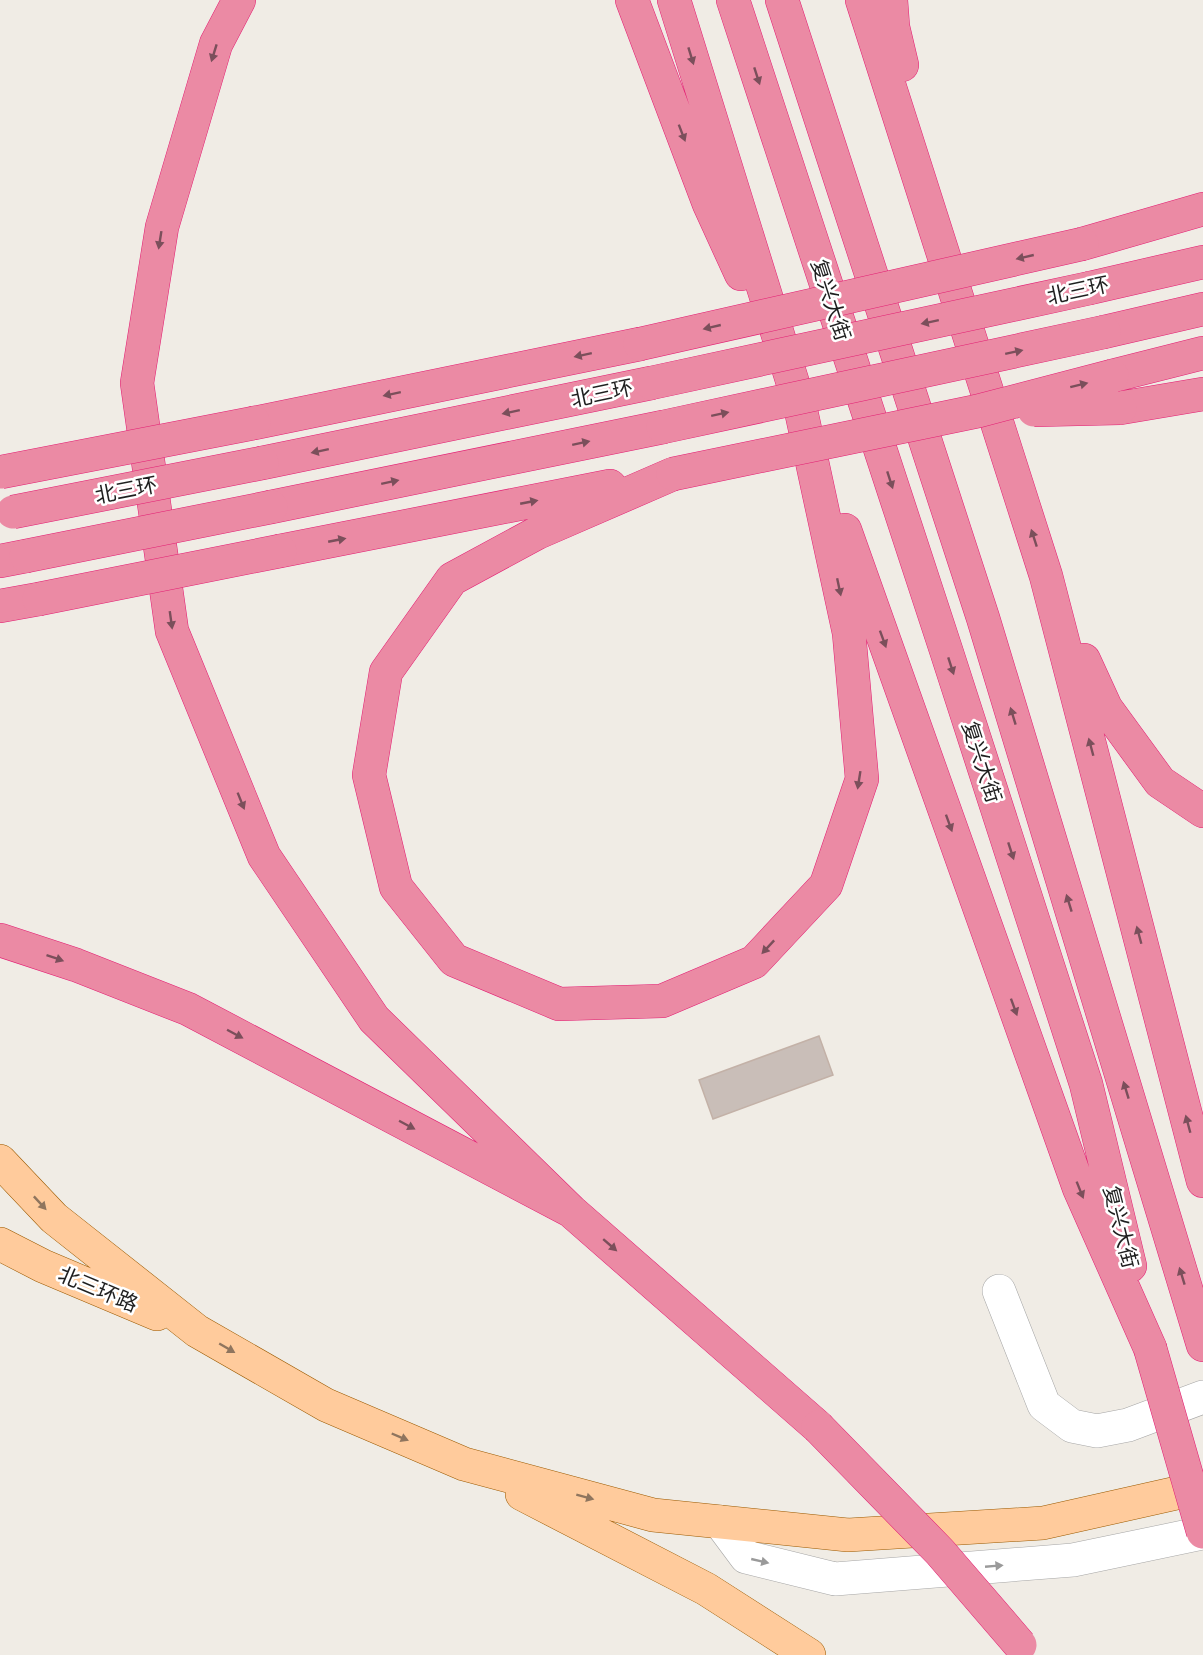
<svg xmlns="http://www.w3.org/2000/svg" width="1203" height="1655" viewBox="0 0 1203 1655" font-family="'Archivo Narrow','Noto Sans SC',sans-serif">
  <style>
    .building { fill: #c9beb8; stroke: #c3b1a7; stroke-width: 1.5 }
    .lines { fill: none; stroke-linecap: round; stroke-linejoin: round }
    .minor-casing { stroke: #a6a6a6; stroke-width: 34 }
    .major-casing { stroke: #9b5a00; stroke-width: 34 }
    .highway-casing { stroke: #e31e73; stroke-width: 34 }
    .minor { stroke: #fff; stroke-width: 33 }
    .major { stroke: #ffcb9c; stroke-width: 33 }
    .highway { stroke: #eb8aa4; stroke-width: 33 }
    .highway-bridge-casing { stroke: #e31e73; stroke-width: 34; stroke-linecap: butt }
    .highway-bridge { stroke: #eb8aa4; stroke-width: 33 }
    .oneway { fill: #7b4f5b }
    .oneway2 { fill: #8f755e }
    .oneway3 { fill: #9a9a9a }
    .labels { text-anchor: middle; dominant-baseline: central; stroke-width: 5; stroke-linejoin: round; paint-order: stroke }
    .street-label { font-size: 21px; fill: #1f1f1f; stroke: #fff }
  </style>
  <rect width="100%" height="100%" fill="#f0ece5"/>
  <path class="building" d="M819,1036l14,39 -120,44 -14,-39z"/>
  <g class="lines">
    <g class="minor-casing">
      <path id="minor" d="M999,1291l45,114 28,21 25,5 31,-6 75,-28
        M720,1522l26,35 89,22 238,-19 130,-27"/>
    </g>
    <g class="major-casing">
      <path id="major" d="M0,1161l54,57 143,113 129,74 138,59 189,51 195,20 195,-12 160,-36
        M0,1244l43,22 114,48
        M522,1494l184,95 103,66"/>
    </g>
    <g class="highway-casing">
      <path id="highway" d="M239,0l-23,44 -54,183 -25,156 35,248 92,225 110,163 197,192
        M632,0l77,204 32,70
        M733,0l213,650 140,434 44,182
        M782,0l201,618 220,727
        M862,0l184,576 157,605
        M891,0l2,27 9,38
        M1082,244l121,-35
        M1090,288l113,-26
        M1104,332l99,-23
        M1112,376l91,-23
        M1120,408l83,-14
        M254,423l386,-79
        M262,463l389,-80
        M673,474l-136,59 -85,46 -66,93 -17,103 27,112 58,73 105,44 103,-3 92,-39 72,-77 36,-106 -13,-146 -49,-227 -126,-406
        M271,507l392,-80
        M845,530l234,658 71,160
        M280,551l330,-65
        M0,561l26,-5
        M0,606l39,-7
        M1084,660l22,48 54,74 43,29
        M0,940l76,25 112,44 383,202 247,216"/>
    </g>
    <use href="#minor" class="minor"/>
    <use href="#major" class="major"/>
    <use href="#highway" class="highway"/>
    <g class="highway-bridge-casing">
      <path id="highway-bridge" d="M640,344l442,-100
        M651,383l439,-95
        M1034,410l86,-2
        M663,427l441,-95
        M1,472l253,-49
        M673,474l305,-63 134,-35
        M13,512l249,-49
        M26,556l245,-49
        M39,599l241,-48
        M1150,1348l53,184
        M818,1427l122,125 80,93"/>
    </g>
    <use href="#highway-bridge" class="highway-bridge"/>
  </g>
  <defs><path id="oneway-solid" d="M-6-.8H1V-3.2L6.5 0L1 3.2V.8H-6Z" transform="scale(1.5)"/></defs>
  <g class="oneway">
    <use href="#oneway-solid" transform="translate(214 53) rotate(107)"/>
    <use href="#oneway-solid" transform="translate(691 56) rotate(73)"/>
    <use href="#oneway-solid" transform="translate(757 76) rotate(72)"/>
    <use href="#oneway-solid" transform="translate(682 133) rotate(69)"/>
    <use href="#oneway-solid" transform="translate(160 240) rotate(99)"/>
    <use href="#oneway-solid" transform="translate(1025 257) rotate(167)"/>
    <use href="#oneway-solid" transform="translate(930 322) rotate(168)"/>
    <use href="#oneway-solid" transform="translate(712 327) rotate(167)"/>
    <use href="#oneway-solid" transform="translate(1014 352) rotate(-12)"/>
    <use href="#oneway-solid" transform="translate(583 355) rotate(168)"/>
    <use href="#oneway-solid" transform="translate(1079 385) rotate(-14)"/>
    <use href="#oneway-solid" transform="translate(392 394) rotate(168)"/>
    <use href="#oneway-solid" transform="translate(511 412) rotate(168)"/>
    <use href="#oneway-solid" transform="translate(720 414) rotate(-12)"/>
    <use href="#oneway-solid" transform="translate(581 443) rotate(-12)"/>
    <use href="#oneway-solid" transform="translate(320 451) rotate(168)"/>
    <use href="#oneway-solid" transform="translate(890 480) rotate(72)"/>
    <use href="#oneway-solid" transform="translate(390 482) rotate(-12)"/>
    <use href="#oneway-solid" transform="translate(529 502) rotate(-11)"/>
    <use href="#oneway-solid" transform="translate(1034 538) rotate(-108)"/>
    <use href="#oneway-solid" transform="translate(337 540) rotate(-11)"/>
    <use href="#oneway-solid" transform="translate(839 587) rotate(78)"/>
    <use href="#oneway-solid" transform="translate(171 620) rotate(82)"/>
    <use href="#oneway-solid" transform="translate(883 639) rotate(70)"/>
    <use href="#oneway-solid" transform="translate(951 666) rotate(72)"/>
    <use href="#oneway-solid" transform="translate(1013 716) rotate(-107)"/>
    <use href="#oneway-solid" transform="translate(1091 747) rotate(-105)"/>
    <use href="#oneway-solid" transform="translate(859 780) rotate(99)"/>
    <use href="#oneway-solid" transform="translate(241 801) rotate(68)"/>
    <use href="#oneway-solid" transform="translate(949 823) rotate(70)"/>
    <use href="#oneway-solid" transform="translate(1011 851) rotate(72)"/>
    <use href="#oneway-solid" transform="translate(1069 903) rotate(-107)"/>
    <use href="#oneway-solid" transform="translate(1139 935) rotate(-105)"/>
    <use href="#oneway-solid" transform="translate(768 947) rotate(133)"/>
    <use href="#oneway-solid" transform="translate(55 958) rotate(19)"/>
    <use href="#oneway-solid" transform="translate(1014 1007) rotate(70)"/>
    <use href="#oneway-solid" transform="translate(235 1034) rotate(28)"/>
    <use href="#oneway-solid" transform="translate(1126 1090) rotate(-107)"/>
    <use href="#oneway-solid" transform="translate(1188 1124) rotate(-105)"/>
    <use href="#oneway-solid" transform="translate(407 1125) rotate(28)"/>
    <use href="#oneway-solid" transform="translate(1080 1190) rotate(68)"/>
    <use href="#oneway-solid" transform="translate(610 1245) rotate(41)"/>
    <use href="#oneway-solid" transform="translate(1182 1276) rotate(-107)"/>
  </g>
  <g class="oneway2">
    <use href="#oneway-solid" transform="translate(40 1203) rotate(47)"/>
    <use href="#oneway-solid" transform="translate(227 1348) rotate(30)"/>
    <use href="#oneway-solid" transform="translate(400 1437) rotate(23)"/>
    <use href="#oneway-solid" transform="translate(585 1497) rotate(15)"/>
  </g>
  <g class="oneway3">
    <use href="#oneway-solid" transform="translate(760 1561) rotate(13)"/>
    <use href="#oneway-solid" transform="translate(994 1566) rotate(-5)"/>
  </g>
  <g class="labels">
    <g class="street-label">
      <text transform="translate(1078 290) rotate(-12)">北三环</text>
      <text transform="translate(831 300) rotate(72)">复兴大街</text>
      <text transform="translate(602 393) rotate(-12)">北三环</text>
      <text transform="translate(126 490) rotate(-11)">北三环</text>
      <text transform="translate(982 762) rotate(72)">复兴大街</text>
      <text transform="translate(1121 1227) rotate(76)">复兴大街</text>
      <text transform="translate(98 1289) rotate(23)">北三环路</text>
    </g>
  </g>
</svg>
